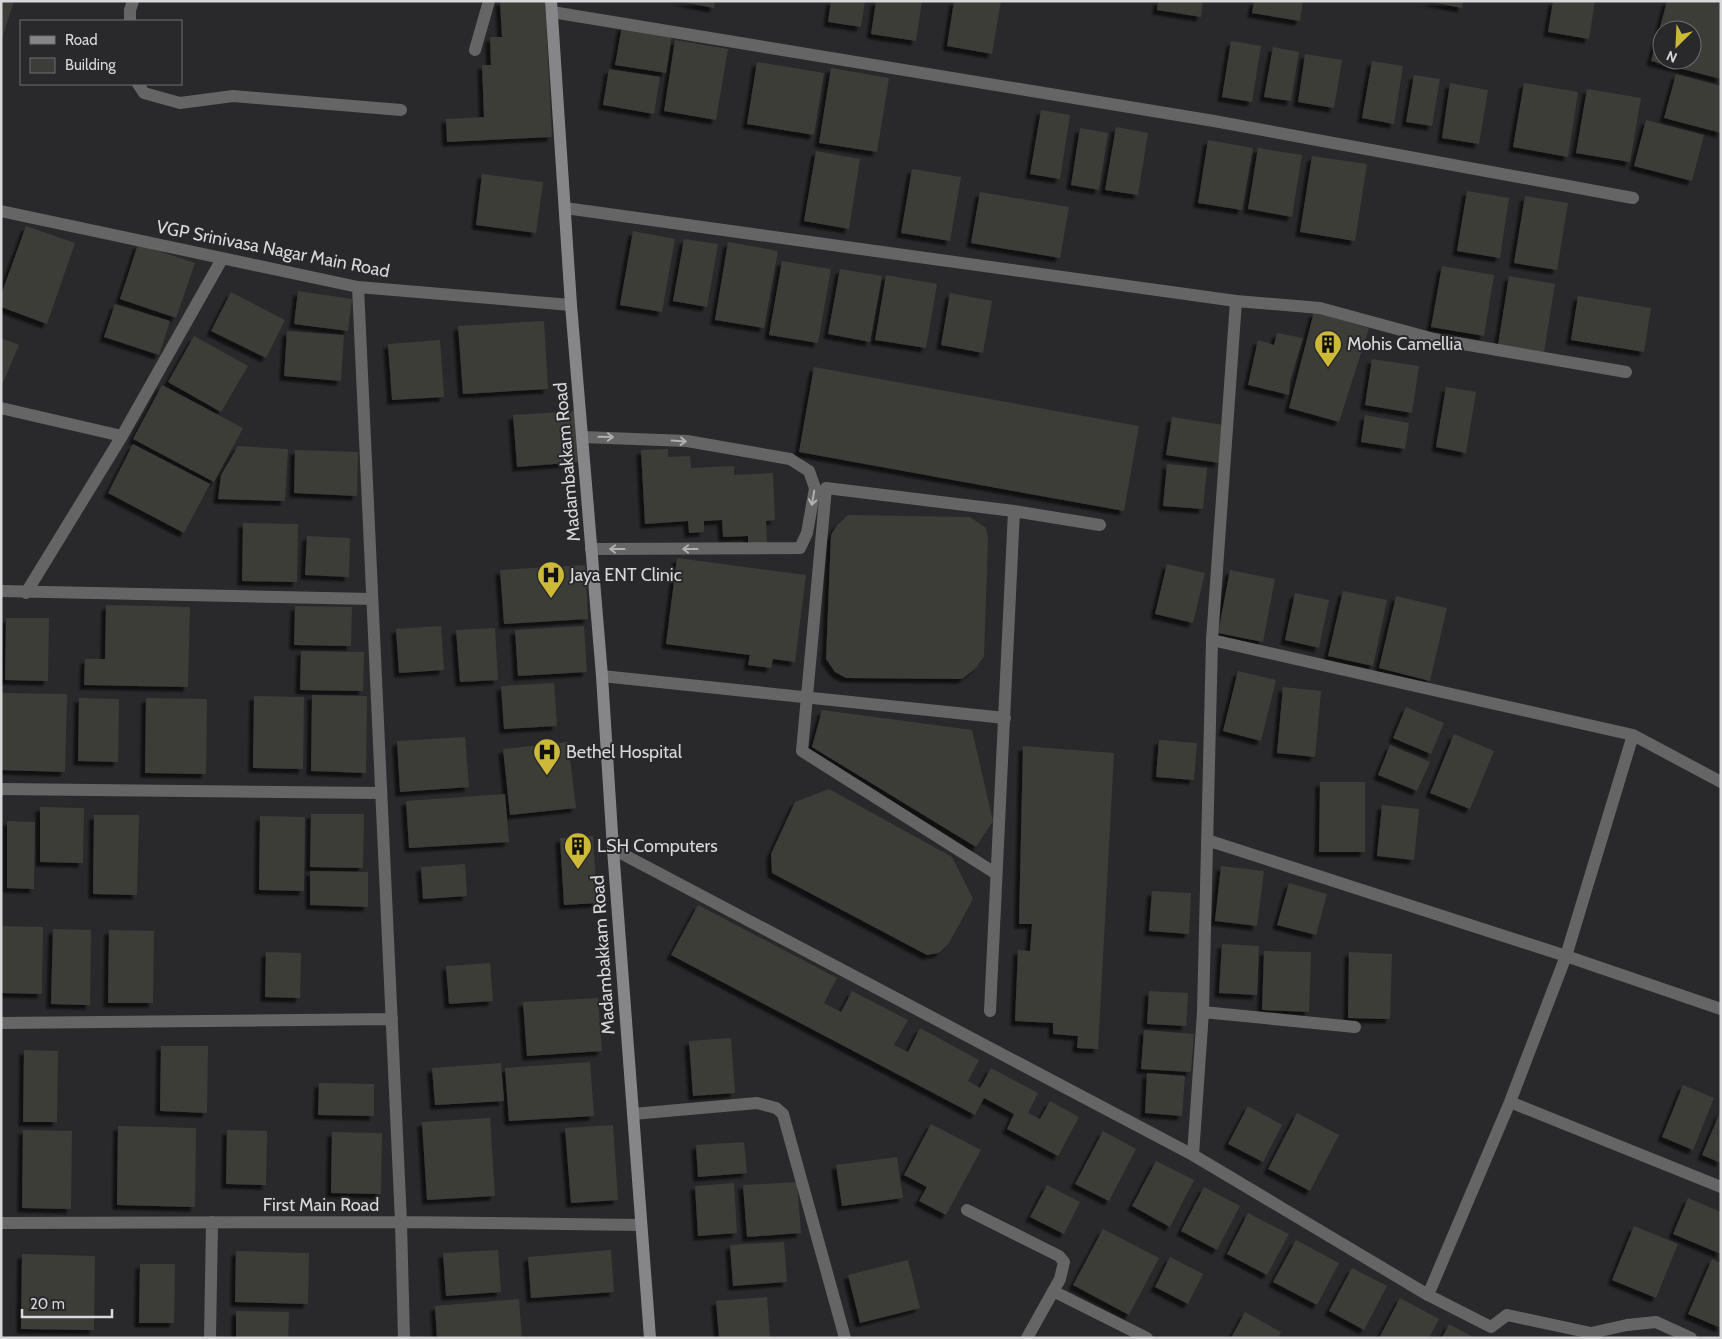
<svg xmlns="http://www.w3.org/2000/svg" width="1722" height="1339" viewBox="0 0 1722 1339" font-family="Cabin,sans-serif">
  <style>
    .building { fill: #3c3c39; fill-rule: evenodd; filter: url(#shadow) }
    .lines { fill: none; stroke-linecap: round; stroke-linejoin: round }
    .lane { stroke: #656566; stroke-width: 12 }
    .street { stroke: #656566; stroke-width: 12 }
    .secondary { stroke: #868688; stroke-width: 12 }
    .oneway { stroke: #b0b0b1 }
    .labels { text-anchor: middle; dominant-baseline: central; stroke-width: 4; stroke-linejoin: round; paint-order: stroke }
    .street-label { font-size: 18px; fill: #d8d8da; stroke: #29292c }
    .poi-label { font-size: 18px; fill: #d8d8da; stroke: #29292c; text-anchor: start }
  </style>
  <defs>
    <filter id="shadow"><feDropShadow dx="-4.5" dy="4.5" stdDeviation="1" flood-color="#0009"/></filter>
  </defs>
  <rect width="100%" height="100%" fill="#29292c"/>
  <path class="building" d="M1,1h13l-12,37h-1z
    M500,1h45l7,136 -105,5 -1,-23 38,-2 -2,-52h9l-1,-28h12z
    M679,1h36l-1,7z
    M831,1h34l-4,26 -33,-5z
    M876,1h46l-6,40 -45,-7z
    M954,1h47l-9,53 -45,-8z
    M1158,1h45l-2,16 -44,-7z
    M1254,1h49l-3,20 -48,-8z
    M1426,1h37l-1,7z
    M1553,1h42l-6,38 -41,-7z
    M1667,1h54v78l-70,-18zM1662,30h30v30h-30z
    M622,26l50,8 -6,39 -51,-8z
    M675,40l53,9 -12,71 -52,-9z
    M1231,41l30,5 -9,56 -30,-5z
    M1273,47l26,5 -8,49 -27,-4z
    M1305,54l37,6 -8,48 -36,-6z
    M1372,61l31,5 -9,58 -32,-6z
    M757,62l67,11 -10,62 -67,-11z
    M831,68l58,10 -12,74 -58,-9z
    M609,69l51,8 -6,37 -51,-9z
    M1676,74l45,12v47l-57,-15z
    M1414,75l26,4 -8,47 -26,-4z
    M1450,83l38,7 -9,54 -37,-6z
    M1524,83l54,9 -10,65 -55,-10z
    M1587,89l54,9 -11,64 -54,-9z
    M1041,110l29,5 -10,64 -30,-5z
    M1646,120l58,15 -12,46 -58,-15z
    M1116,127l32,6 -10,62 -33,-5z
    M1080,128l28,5 -9,57 -28,-5z
    M1208,140l45,8 -11,62 -44,-7z
    M1258,148l44,7 -10,62 -44,-8z
    M816,151l44,8 -11,70 -45,-8z
    M1312,156l55,8 -12,77 -55,-9z
    M912,169l49,8 -11,64 -49,-8z
    M482,174l61,8 -7,51 -60,-8z
    M1467,191l42,7 -9,60 -43,-7z
    M980,192l89,15 -9,51 -89,-15z
    M1525,196l43,7 -11,67 -43,-7z
    M26,226l49,17 -28,81 -46,-17v-12z
    M633,231l42,8 -13,73 -42,-7z
    M684,239l34,5 -11,63 -34,-6z
    M728,242l50,9 -14,77 -49,-8z
    M138,244l57,19 -19,55 -56,-19z
    M782,261l49,8 -13,74 -49,-8z
    M1442,266l52,9 -10,61 -53,-9z
    M840,269l42,7 -12,66 -42,-8z
    M886,275l51,9 -11,64 -51,-8z
    M1509,276l46,8 -11,68 -46,-7z
    M298,291l54,8 -4,32 -54,-7z
    M231,292l54,28 -19,38 -55,-27z
    M950,293l42,8 -9,52 -42,-8z
    M1578,296l73,12 -7,44 -73,-12z
    M115,304l55,17 -11,34 -55,-18z
    M1314,312l55,16 -30,94 -50,-14z
    M544,321l4,68 -85,5 -5,-68z
    M287,331l57,4 -3,46 -57,-5z
    M1277,333l26,5 -13,43 -1,14 -41,-10 10,-45 16,5z
    M194,336l54,30 -27,46 -53,-30z
    M1,338l18,7 -18,42z
    M440,340l4,57 -52,3 -4,-56z
    M1372,359l47,7 -7,47 -47,-8z
    M814,367l325,59 -15,85 -325,-59z
    M162,385l81,43 -29,54 -81,-43z
    M1446,387l30,5 -10,61 -30,-6z
    M577,411l3,51 -63,5 -4,-52z
    M1365,415l44,8 -4,26 -44,-7z
    M1172,417l52,8 -5,38 -53,-8z
    M133,444l77,40 -26,49 -76,-40z
    M238,446l50,3 -3,52 -67,-2 3,-24z
    M668,449v8l22,-1 1,12 43,-2v9l39,-2 2,47 -9,1 1,22 -19,1v-8l-25,1 -1,-17 -18,1v11l-15,1 -1,-12 -43,3 -4,-74z
    M295,450l63,2 -1,44 -63,-3z
    M1167,464l40,4 -4,41 -40,-3z
    M848,515l122,2 16,11 2,11 -4,117 -8,12 -14,11 -116,-1 -11,-6 -9,-13 5,-124 6,-10z
    M243,523l55,1 -1,58 -55,-1z
    M307,536l43,2 -1,39 -44,-2z
    M677,558l129,17 -11,87 -22,-3 -2,9 -23,-3 2,-10 -84,-11z
    M1167,564l38,9 -12,50 -38,-9z
    M585,565l3,54 -84,5 -4,-54z
    M1230,570l45,9 -12,63 -45,-9z
    M1343,591l44,9 -14,66 -45,-10z
    M1295,593l34,7 -10,48 -34,-8z
    M1396,596l51,12 -17,73 -51,-13z
    M106,605l84,2 -2,80 -104,-2 1,-26h20z
    M295,606l57,1 -1,39 -57,-1z
    M6,618h43l-1,63 -43,-1z
    M441,626l3,44 -45,3 -3,-44z
    M584,626l3,46 -69,4 -3,-46z
    M495,628l3,52 -38,2 -4,-52z
    M301,651l63,1 -1,39 -63,-1z
    M1238,671l38,9 -15,61 -38,-10z
    M554,683l3,43 -53,3 -3,-43z
    M1283,687l38,4 -6,66 -38,-4z
    M2,693l65,1 -2,78 -64,-2z
    M312,695l55,1 -1,77 -55,-2z
    M254,696l50,1 -1,72 -50,-1z
    M79,698l40,1 -1,63 -40,-1z
    M146,698l61,1 -1,75 -61,-1z
    M1406,707l38,16 -13,31 -38,-16z
    M822,710l150,20 21,91 -17,26 -164,-100z
    M1454,734l40,17 -24,58 -40,-16z
    M465,737l4,50 -69,5 -3,-51z
    M1159,740l38,3 -3,37 -38,-3z
    M568,742l8,66 -66,7 -7,-66z
    M1390,745l40,17 -13,29 -39,-16z
    M1023,746l91,7 -16,296 -21,-1 1,-12 -25,-2v-11l-38,-2 3,-71 12,1 2,-27h-13z
    M1320,782h45v70h-46z
    M829,789l123,68 21,42 -24,44 -10,10 -12,2 -155,-82 -1,-19 24,-52z
    M505,794l4,48 -100,6 -3,-47z
    M1382,805l37,4 -5,51 -37,-4z
    M40,807l44,1 -1,55 -43,-1z
    M311,814h53l-1,54 -53,-1z
    M94,815h45l-2,80 -44,-1z
    M260,816l45,1 -1,74 -45,-1z
    M7,821l28,1 -1,67 -27,-1z
    M593,836l4,67 -33,2 -4,-67z
    M465,864l2,32 -44,3 -2,-32z
    M1221,866l43,5 -7,55 -42,-5z
    M310,871l58,1v35l-58,-2z
    M1289,883l38,11 -11,41 -39,-10z
    M1152,891l39,2 -2,41 -40,-3z
    M698,905l139,73 -13,25 17,9 11,-21 56,29 -14,25 14,7 12,-24 59,32 -11,21 12,7 11,-20 47,25 -10,20 12,6 10,-18 29,16 -21,39 -51,-27 7,-15 -30,-16 -9,17 -304,-160z
    M1,926l42,1 -1,67 -41,-1z
    M53,929l38,1 -1,75 -39,-1z
    M109,930l45,1 -1,72h-45z
    M1222,944l37,2 -2,49 -38,-2z
    M1264,951l47,1 -2,60 -47,-2z
    M266,952l35,1 -1,45 -35,-1z
    M1349,952l43,2 -2,65 -42,-1z
    M490,963l3,38 -44,3 -3,-38z
    M1149,991l39,2 -2,33 -39,-2z
    M598,998l4,53 -75,5 -4,-54z
    M1144,1030l50,4 -3,38 -50,-3z
    M731,1038l4,55 -42,3 -4,-55z
    M161,1046h47l-1,67 -47,-2z
    M24,1050l34,1 -1,71h-34z
    M590,1062l4,54 -85,5 -4,-53z
    M501,1063l3,38 -69,4 -3,-37z
    M1147,1073l38,3 -3,40 -37,-3z
    M319,1083l55,1v32l-56,-1z
    M1683,1085l31,13 -21,52 -31,-13z
    M1248,1106l34,19 -19,37 -35,-18z
    M1721,1110v53l-19,-8z
    M1297,1113l42,22 -29,56 -42,-22z
    M490,1118l5,78 -68,4 -5,-78z
    M931,1124l50,26 -35,65 -27,-14 8,-14 -23,-12z
    M613,1125l5,75 -47,3 -6,-75z
    M118,1126l78,2 -1,79 -78,-2z
    M23,1130l49,1 -1,78 -49,-1z
    M227,1130l40,1 -1,54 -40,-1z
    M1103,1131l33,18 -27,52 -34,-17z
    M332,1132l50,1 -1,61 -50,-1z
    M744,1142l3,31 -49,4 -2,-32z
    M897,1157l6,41 -61,8 -6,-41z
    M1156,1161l38,19 -24,47 -38,-21z
    M797,1182l4,51 -54,4 -4,-52z
    M734,1183l3,50 -39,3 -3,-50z
    M1047,1185l33,17 -16,32 -34,-17z
    M1204,1187l36,19 -23,44 -36,-19z
    M1688,1198l33,14v42l-48,-20z
    M1248,1213l41,21 -22,41 -40,-21z
    M1634,1226l44,18 -22,54 -44,-18z
    M1103,1229l56,29 -30,57 -56,-30z
    M1296,1240l43,23 -22,42 -44,-23z
    M784,1242l3,40 -54,4 -3,-41z
    M498,1250l3,42 -55,4 -3,-43z
    M611,1250l3,42 -83,6 -3,-41z
    M236,1251l73,2 -1,51 -73,-2z
    M22,1254l73,2 -1,74 -73,-1z
    M1170,1257l33,17 -15,30 -33,-17z
    M1712,1259l9,4v65l-33,-14z
    M908,1260l12,48 -60,15 -12,-48z
    M140,1264h35l-1,59h-35z
    M1352,1268l35,18 -23,44 -35,-19z
    M767,1297l3,41h-51l-3,-37z
    M1400,1298l39,21 -10,19h-50z
    M519,1299l3,39h-85l-2,-32z
    M236,1311l53,1 -1,26h-52z
    M1245,1312l36,20 -3,6h-47z
    M1449,1324l26,14h-33z"/>
  <g class="lines">
    <path class="lane" d="M582,437l105,4 103,18 19,12 6,17 -8,45 -7,15 -209,1"/>
    <path class="street" d="M552,12l662,109 419,77
      M130,21v-11l3,-9
      M475,50l14,-49
      M138,84l6,9 36,10 53,-7 168,14
      M565,208l671,93 84,7 114,31 192,33
      M1,211l357,76 213,18
      M358,287l43,935 3,116
      M1,408l121,28
      M1014,511l86,14
      M1,591l371,8
      M26,593l96,-157 100,-177
      M1212,640l421,95 88,47
      M602,676l403,42
      M1633,735l-67,221 -56,146 -82,193 63,32 16,-12 84,18 36,-8 29,-3 35,16
      M1,789l380,4
      M1207,840l359,116 155,53
      M613,849l580,306 235,140
      M990,1011l24,-500 -188,-23 -24,263 193,122
      M1203,1012l152,15
      M1,1023l391,-4
      M1510,1102l211,85
      M633,1114l124,-11 19,5 7,6 62,224
      M1193,1155l10,-143 9,-372 24,-339
      M967,1210l92,46 5,6 -4,17 -33,59
      M1,1223l400,-1 240,3
      M1053,1291l94,47
      M210,1338l2,-116"/>
    <path class="secondary" d="M551,1l20,304 31,371 11,173 37,489"/>
  </g>
  <defs><path id="oneway-shaft" d="M-6 0H5M1.5-3L5.5 0L1.5 3" fill="none" stroke-width="1.6" stroke-linecap="round" stroke-linejoin="round" transform="scale(1.25)"/></defs>
  <g class="oneway">
    <use href="#oneway-shaft" transform="translate(606 437) rotate(1)"/>
    <use href="#oneway-shaft" transform="translate(679 441) rotate(4)"/>
    <use href="#oneway-shaft" transform="translate(813 498) rotate(100)"/>
    <use href="#oneway-shaft" transform="translate(617 549) rotate(180)"/>
    <use href="#oneway-shaft" transform="translate(690 549) rotate(180)"/>
  </g>
  <defs>
    <g id="building-pin" transform="scale(1.4375)"><path d="M0 17L-7.5 6A9.5 9.5 0 1 1 7.5 6Z" fill="#cdb938" stroke="#29292c"/><path d="M-4-6H4V6H1V3H-1V6H-4ZM-2.5-4.3h1.7v1.8h-1.7ZM.8-4.3h1.7v1.8H.8ZM-2.5-1h1.7V.8h-1.7ZM.8-1h1.7V.8H.8Z" fill="#111"/></g>
    <g id="hospital-pin" transform="scale(1.4375)"><path d="M0 17L-7.5 6A9.5 9.5 0 1 1 7.5 6Z" fill="#cdb938" stroke="#29292c"/><path d="M-5-5h3v3.5h4V-5h3V5h-3V1.5h-4V5h-3Z" fill="#111"/></g>
  </defs>
  <g fill-rule="evenodd">
    <use href="#building-pin" x="1328" y="344"/>
    <use href="#hospital-pin" x="551" y="575"/>
    <use href="#hospital-pin" x="547" y="752"/>
    <use href="#building-pin" x="578" y="846"/>
  </g>
  <g class="labels">
    <g class="street-label">
      <text transform="translate(273 249) rotate(11)">VGP Srinivasa Nagar Main Road</text>
      <text transform="translate(567 462) rotate(-95)">Madambakkam Road</text>
      <text transform="translate(603 955) rotate(-94)">Madambakkam Road</text>
      <text x="321" y="1205">First Main Road</text>
    </g>
    <g class="poi-label">
      <text x="1347" y="344">Mohis Camellia</text>
      <text x="570" y="575">Jaya ENT Clinic</text>
      <text x="566" y="752">Bethel Hospital</text>
      <text x="597" y="846">LSH Computers</text>
    </g>
  </g>
  <rect width="1722" height="1339" fill="none" stroke="#d8d8da" stroke-width="5"/>
  <rect x="20" y="20" width="162" height="65" fill="#29292c" stroke="#6f6f72"/>
  <rect x="30" y="36" width="25" height="8" fill="#868688" stroke="#6f6f72"/>
  <text x="65" y="45" font-size="15" fill="#d8d8da">Road</text>
  <rect x="30" y="58" width="25" height="15" fill="#3c3c39" stroke="#6f6f72"/>
  <text x="65" y="70" font-size="15" fill="#d8d8da">Building</text>
  <g transform="translate(1677 45) rotate(204)"><circle r="24" fill="#29292c" stroke="#6f6f72"/>
  <path d="M0-4L9 19L0 12L-9 19Z" fill="#cdb938"/>
  <text y="-8" font-size="14" font-weight="bold" text-anchor="middle" fill="#d8d8da">N</text>
  </g>
  <path d="M22 1309v8h90v-8" fill="none" stroke="#d8d8da" stroke-width="2.5"/>
  <text x="30" y="1309" font-size="15" fill="#d8d8da" stroke="#29292c" stroke-width="4" paint-order="stroke">20 m</text>
</svg>
